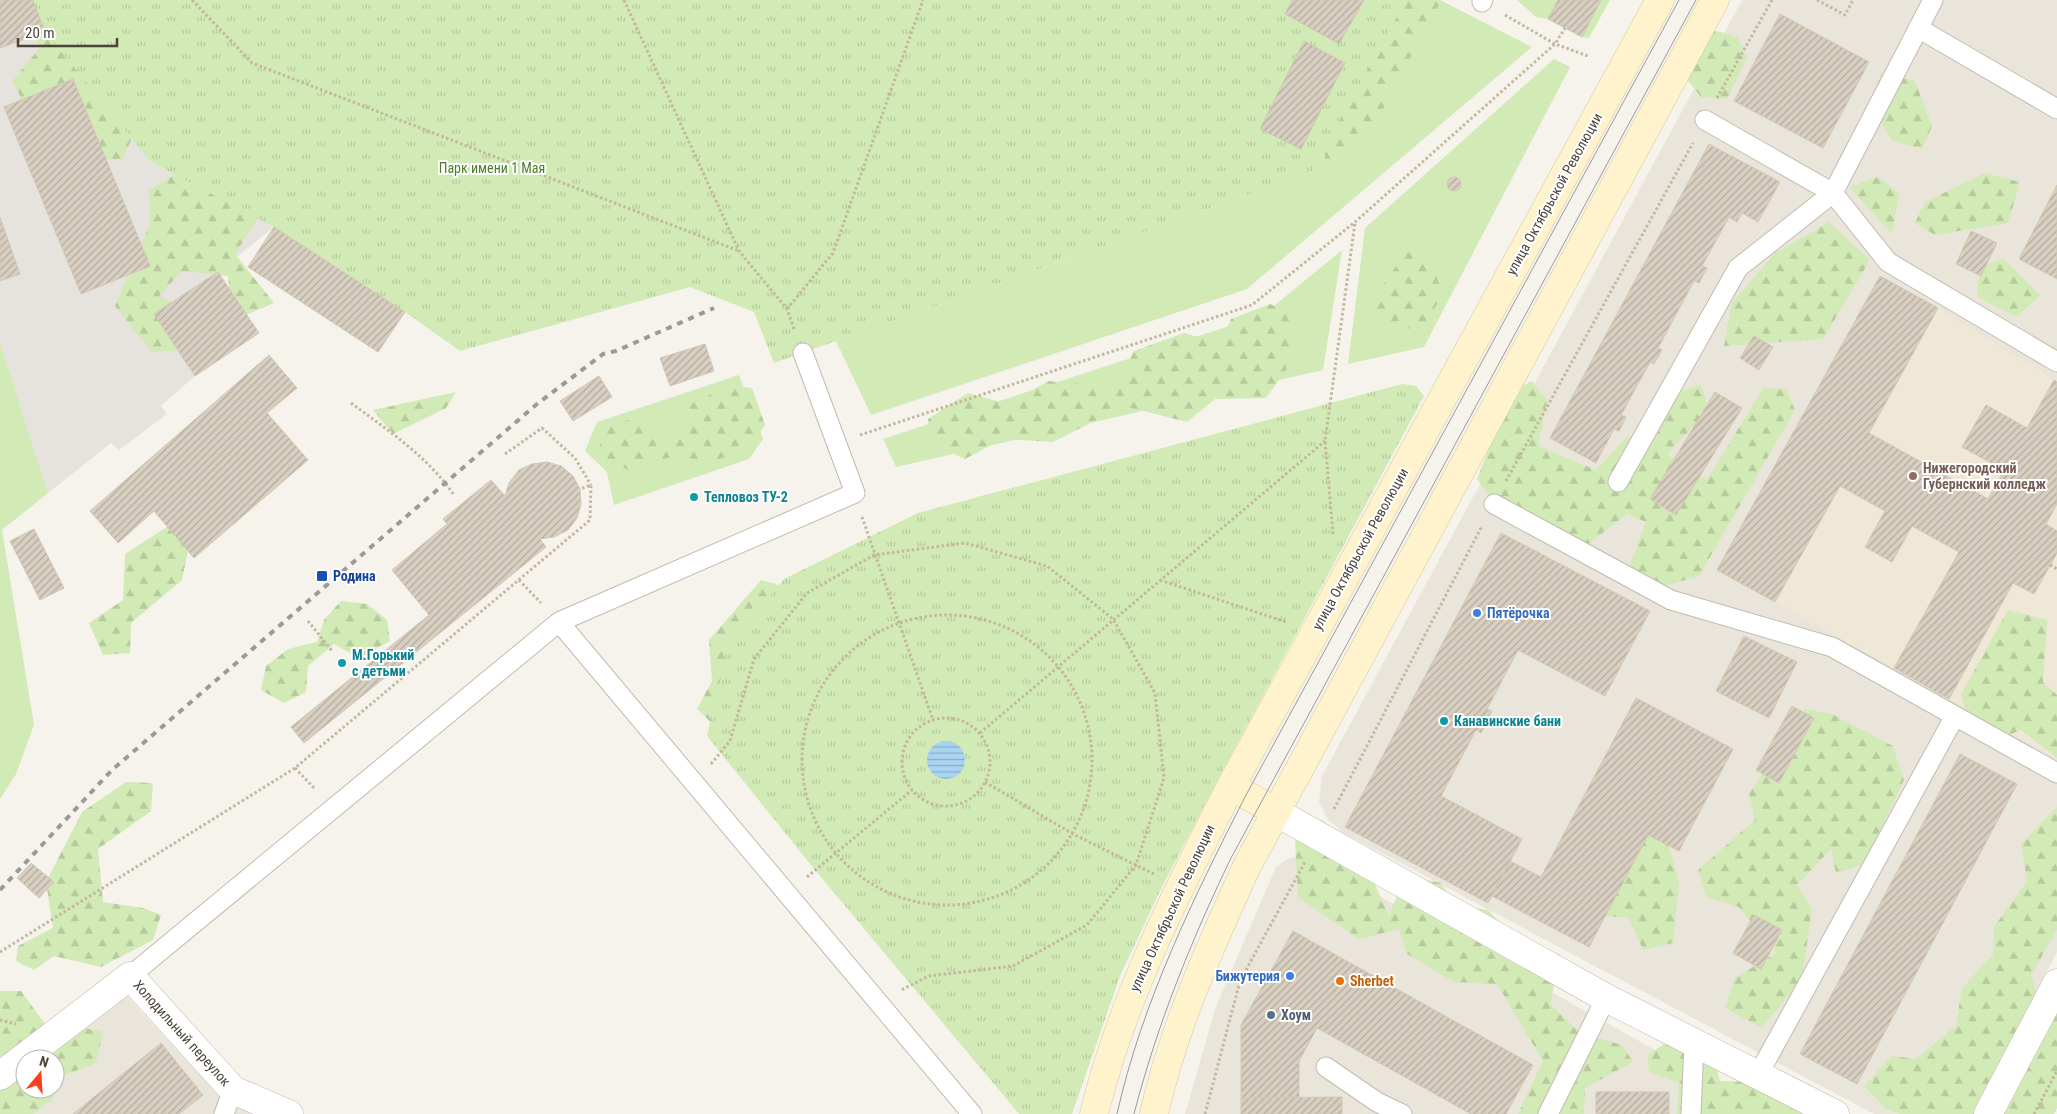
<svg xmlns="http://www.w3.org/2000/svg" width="2057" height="1114" viewBox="0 0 2057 1114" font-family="'Roboto Condensed',sans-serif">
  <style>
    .residential { fill: #eae5da }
    .industrial { fill: #e6e2dd }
    .education { fill: #efe8d6 }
    .grass { fill: #d2eab5 }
    .forest { fill: url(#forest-firs); fill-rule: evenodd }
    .park { fill: url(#park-tufts) }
    .water { fill: url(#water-rules) }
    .building { fill: url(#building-hatch); stroke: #d3c7b4 }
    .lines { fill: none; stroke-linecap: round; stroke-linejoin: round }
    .service-casing { stroke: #c2bbae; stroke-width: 21 }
    .minor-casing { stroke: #c2bbae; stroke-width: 29 }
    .secondary-casing { stroke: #d6c79b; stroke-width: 29 }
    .path { stroke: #c4b79f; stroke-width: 3; stroke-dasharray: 2.5 2.5; stroke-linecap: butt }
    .service { stroke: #fff; stroke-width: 19 }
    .minor { stroke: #fff; stroke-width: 28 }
    .secondary { stroke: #fff3cd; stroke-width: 28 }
    .tram { stroke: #9a9a9a; stroke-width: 1 }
    .rail { stroke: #9a9a9a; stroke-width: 4; stroke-dasharray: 6 6; stroke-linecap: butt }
    .education-dot { fill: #8d6e63; stroke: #fff; stroke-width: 2 }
    .culture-dot { fill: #0f9aa8; stroke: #fff; stroke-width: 2 }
    .transit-dot { fill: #1a4fb4; stroke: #fff; stroke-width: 2 }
    .shop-dot { fill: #3f7fe0; stroke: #fff; stroke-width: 2 }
    .food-dot { fill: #e8710a; stroke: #fff; stroke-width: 2 }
    .service-dot { fill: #5c6f8a; stroke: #fff; stroke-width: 2 }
    .labels { text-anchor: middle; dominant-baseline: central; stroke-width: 4; stroke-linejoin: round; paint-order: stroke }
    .park-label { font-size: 14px; fill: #4a7f2a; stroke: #fff }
    .street-label { font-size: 14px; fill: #4b4439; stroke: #fff }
    .education-label { font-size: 14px; font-weight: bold; fill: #785e54; stroke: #fff; text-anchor: start }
    .culture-label { font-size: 14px; font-weight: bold; fill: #0d838f; stroke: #fff; text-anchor: start }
    .transit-label { font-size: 14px; font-weight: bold; fill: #164399; stroke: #fff; text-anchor: start }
    .shop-label { font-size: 14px; font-weight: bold; fill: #366cbe; stroke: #fff; text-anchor: start }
    .food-label { font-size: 14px; font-weight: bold; fill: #c56008; stroke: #fff; text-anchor: start }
    .service-label { font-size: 14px; font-weight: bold; fill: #4e5e75; stroke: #fff; text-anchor: start }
  </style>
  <defs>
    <pattern id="forest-firs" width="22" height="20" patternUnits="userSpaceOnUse" patternTransform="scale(1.25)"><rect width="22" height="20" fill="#d2eab5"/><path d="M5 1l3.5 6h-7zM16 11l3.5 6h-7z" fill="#b6ca9c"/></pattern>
    <pattern id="park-tufts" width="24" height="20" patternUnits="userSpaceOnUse" patternTransform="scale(1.25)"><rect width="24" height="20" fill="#d2eab5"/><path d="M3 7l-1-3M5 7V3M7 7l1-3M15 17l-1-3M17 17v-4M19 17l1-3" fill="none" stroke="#b6ca9c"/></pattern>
    <pattern id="water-rules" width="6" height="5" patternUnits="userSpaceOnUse" patternTransform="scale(1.25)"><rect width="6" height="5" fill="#a9d4f2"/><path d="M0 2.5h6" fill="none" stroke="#8caec5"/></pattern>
    <pattern id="building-hatch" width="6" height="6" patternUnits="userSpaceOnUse" patternTransform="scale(1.25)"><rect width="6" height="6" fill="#d8cfc1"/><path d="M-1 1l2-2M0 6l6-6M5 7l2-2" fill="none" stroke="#b1aa9e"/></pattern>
  </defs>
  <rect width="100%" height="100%" fill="#f6f3ec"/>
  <path class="residential" d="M1742,0h315v952l-85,162h-98l-530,-281 -16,-13 -9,-18 3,-26z
    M1308,856l367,205 101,53h-591l30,-105 61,-142 13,-9z
    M127,996l92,100 43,18h-262v-19l25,-6h30v-30h-9z"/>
  <path class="industrial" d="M0,0h33l118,162 123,65 -56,45 41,61 -64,43 -34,30 6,8 -48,36 -8,-7 -63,50 -48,-151z"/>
  <path class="education" d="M1880,276l58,32 119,74v376l-340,-188z"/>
  <path class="grass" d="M1406,0h34l92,47 -285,242 -376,126 -35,-74 476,-169z
    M1517,0h41l-10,19 -12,-2z
    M1601,0h9l-21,38 -7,-1z
    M1554,59l16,8 -146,280 -76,17 17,-136z
    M1342,250l-19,120 -427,97 -13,-28 380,-124z
    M0,342l48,151 -46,37 32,195 -18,49 -16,25z
    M739,375l24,64 -14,20 -135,46 -7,-33 -22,-21 12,-29z"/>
  <path class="forest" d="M24,0h79l43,108 -24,52 -69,-4 -41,-75 27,-32z
    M1362,0h78v3l-77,143 -38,18v-27z
    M1706,28l31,9 10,21 -20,41 -26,-2 -18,-23z
    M1881,73l34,8 17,45 -10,23 -30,-8 -21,-36z
    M186,168l83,32 -34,54 39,49 -42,18 -4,-45 -46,-5 -23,25 46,22 12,30 -65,4 -37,-46 35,-82 -1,-34z
    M1985,173l35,9 -12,41 -73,12 -20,-12 10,-21z
    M1878,177l21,16 -7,41 -43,-47z
    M1829,222l41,38 -47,79 -99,7 8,-43 43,-50z
    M1409,248l24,11 9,37 -22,35 -39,-9 -7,-25z
    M2004,259l36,36 -23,22 -40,-20 3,-31z
    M1270,304l25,10 -9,56 -20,28 -51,1 -28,23 -63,-16 -71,36 -51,-3 -37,20 -36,-17 -1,-23 40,-26 40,11 40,-23 69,6 17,-36 50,-18 36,10 11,-24z
    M1532,381l15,19 -9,46 58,24 31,-33 26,5 27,-51 21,-6 8,25 -42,44 40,26 56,-92 23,1 9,21 -96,166 -56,16 -19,-10 22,-60 -19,-8 -41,32 -77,-22 -32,-45 34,-88z
    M729,385l23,3 13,37 -14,21 -41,17 -34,-8 -46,16 -32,-17 6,-28 41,-10 21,25 21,-6v-29z
    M456,392l-10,16 -53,26 -20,-24z
    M179,519l12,16 -9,45 -51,43 -1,30 -27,2 -14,-32 34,-23 2,-46z
    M761,580l24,7 -69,140 -19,-18 15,-28 -3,-41z
    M341,601l26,3 20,16 3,21 -31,17 -25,-14 -26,22 -2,26 -22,11 -23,-13 5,-24 22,-17 29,-7 7,-22z
    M2008,610l39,10 -4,62 14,13v63l-36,-28 -19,8 -35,-21 -6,-23z
    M1805,709l27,5 61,32 11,34 -41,85 -27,8 -5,-24 -34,36 15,24 -10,69 -40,50 -37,-20 10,-30 41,-25 -37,-46 -33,-10 -8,-27 57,-50 -6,-26z
    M126,782l27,1 -2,28 -53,38 5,53 40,6 18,7 -8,25 -52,27 -47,-11 -20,14 -18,-9 2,-15 35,-18 -7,-46 36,-70z
    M2057,807v123l-26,45 13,44 -67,95h-77l-14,-5 -22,-23 28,-30 24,3 40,-33 6,-38 31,-33 1,-28 33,-46 -6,-37z
    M1322,820l28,23 23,37 16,36 16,-41 36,8 12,21 35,6 29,30 44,15 -11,49 30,29 42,12 11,17 -48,26 -1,26h-66l25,-53 -46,-77 -43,-2 -47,-28 -8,-25 -40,10 -61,-42 -3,-57z
    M1618,829h46l15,54 -6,60 -30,7 -14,-32 -32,-3z
    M0,991h21l27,37 28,-2 27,6 -7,31 -36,14 -7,22 -20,15h-33zM25,1059h30v30h-30z
    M2057,1007v101l-3,6h-53z
    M1669,1041l46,22 5,18 27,1 72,32h-142l2,-31 -30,-11 -2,-17z"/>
  <path class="park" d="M33,0h1373l-94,172 -538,191 -20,-51 -64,-25 -230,64 -55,-39 -131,-85 -123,-65 -106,-130z
    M1402,384l14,2 8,10 -207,385 -57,110 -40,85 -48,138h-53l-204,-244 -108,-134 21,-89 56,-68 134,-66z"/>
  <path class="water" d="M927 760a19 19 0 1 1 38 0a19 19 0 1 1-38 0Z"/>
  <path class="building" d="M0,0h33l12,32 -45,16z
    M1292,0h72l-25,44 -54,-30z
    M1558,0h43l-19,37 -34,-18z
    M1780,14l89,48 -46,86 -89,-47z
    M1304,41l41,22 -44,86 -41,-20z
    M73,79l77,187 -69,28 -77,-187z
    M1709,144l71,38 -22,40 -16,-9 -5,9 -8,-5 -27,49 5,2 -8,15 -5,-2 -36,67 4,2 -8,14 -4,-2 -29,53 5,2 -7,14 -5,-2 -18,34 -46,-25z
    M1447 184a7 7 0 1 1 14 0a7 7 0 1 1-14 0Z
    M2057,185v94l-38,-20z
    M0,217l20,57 -20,7z
    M274,227l131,85 -27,40 -130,-85z
    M1971,231l26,12 -16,33 -25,-12z
    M218,272l41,61 -64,43 -41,-62z
    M1880,276l58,32 -69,125 119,66 16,-29 -42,-23 24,-42 41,23 27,-48 3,2v122l-11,20 11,7v22l-23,41 -21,-11 -64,116 -55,-31 65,-116 -47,-26 -20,36 -27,-15 20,-36 -45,-25 -65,116 -58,-32z
    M1754,336l19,11 -14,23 -19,-12z
    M705,344l9,27 -44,15 -10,-28z
    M269,355l28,33 -30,25 41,47 -114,98 -40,-47 -36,32 -28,-32z
    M599,376l13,21 -39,24 -13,-20z
    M1715,392l27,16 -66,107 -26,-16z
    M547,462l14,4 12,10 7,13 1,15 -4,14 -9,12 -14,7 -14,2 6,8 -242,196 -13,-16 138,-112 -37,-45 55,-46 -4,-5 48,-39 14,16 4,-13 10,-13 13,-6z
    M34,529l30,59 -24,12 -30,-59z
    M1501,533l149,78 -45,85 -87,-46 -31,59 5,2 -11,22 -5,-3 -35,66 81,43 -34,64 -143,-76z
    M1744,636l53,26 -28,56 -53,-27z
    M1636,698l97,51 -54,102 -31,-16 -59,112 -97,-51 18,-35 31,16z
    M1792,706l22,12 -35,65 -23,-13z
    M1960,754l57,30 -160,300 -57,-30z
    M31,863l23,19 -15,16 -22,-20z
    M1754,915l28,15 -21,39 -28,-16z
    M1293,931l240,134 -27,49h-35l-154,-86 -18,33v36l-58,1v-73z
    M161,1043l42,52 -24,19h-106z
    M1596,1092h73v22h-73z
    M1342,1097v17h-101v-16z"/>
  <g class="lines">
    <g class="service-casing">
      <path id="service" d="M1482,2l1,-2
        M1918,28l139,81
        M1705,120l128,73 55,69 169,100
        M803,353l52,140 -296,129 413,492
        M1618,482l120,-214 95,-75 100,-193
        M1494,504l177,96 161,47 225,126
        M130,976l429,-354
        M1326,1067l51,35 25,12
        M1758,1075l197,-359
        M224,1114l9,-24
        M1548,1114l58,-116
        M1691,1114l3,-71"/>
    </g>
    <g class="minor-casing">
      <path id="minor" d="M1276,812l330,186 229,116
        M0,1076l130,-100 103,114 56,24
        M1988,1114l69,-131"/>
    </g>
    <g class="secondary-casing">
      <path id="secondary" d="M1231,786l45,26
        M1094,1114c28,-115 83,-223 137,-328l429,-786
        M1154,1114c19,-86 57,-169 93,-248l468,-866"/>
    </g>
    <path class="path" d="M192,0l60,63 487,188
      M624,0l115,251 48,58 7,20
      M1817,0l28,15 8,-15
      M1505,15l50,29 33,12
      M1717,98l55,-98
      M787,309l46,-56 90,-253
      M351,403c38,28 77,54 103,92
      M860,435l392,-130 103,-83 200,-178 10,-16
      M505,454l37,-26 33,30 16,27
      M1506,481l187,-338
      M862,517l71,203
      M1333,534l-8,-93 30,-218
      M2050,565l7,4
      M519,580l22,23
      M1160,580l126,42
      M802 760a145 145 0 1 1 290 0a145 145 0 1 1-290 0Z
      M308,621l25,31
      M902 762a44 44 0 1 1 88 0a44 44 0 1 1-88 0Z
      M980,733l345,-292
      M711,764l19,-23 24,-82 53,-66 67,-38 91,-12 82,23 66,53 42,74 9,85 -28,87 -49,60 -74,41 -84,10 -28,14
      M295,768l20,21
      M985,782l88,52 81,40
      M1334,809l148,-283
      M807,877l105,-87
      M0,952l295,-184 295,-248 1,-35 -11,4
      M0,1020l16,4
      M1205,1114l35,-133 65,-119
      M2034,1114l23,-43"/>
    <use href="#service" class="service"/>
    <use href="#minor" class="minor"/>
    <use href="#secondary" class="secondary"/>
    <path class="tram" d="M1117,1114c25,-112 77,-217 129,-319l433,-795
      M1134,1114c23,-89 57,-173 97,-256l465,-858"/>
    <path class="rail" d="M0,890l112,-120 425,-366 66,-50 13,-3 98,-43"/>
  </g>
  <circle class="education-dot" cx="1913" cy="476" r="5"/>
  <g class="culture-dot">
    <circle cx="694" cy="497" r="5"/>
    <circle cx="342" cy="663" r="5"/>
    <circle cx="1444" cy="721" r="5"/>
  </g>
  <rect class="transit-dot" x="316" y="570" width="12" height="12" rx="2.5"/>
  <g class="shop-dot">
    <circle cx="1477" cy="613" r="5"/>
    <circle cx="1290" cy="976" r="5"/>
  </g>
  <circle class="food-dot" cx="1340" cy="981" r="5"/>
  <circle class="service-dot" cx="1271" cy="1015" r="5"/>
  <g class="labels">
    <g class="park-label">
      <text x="492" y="168">Парк имени 1 Мая</text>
    </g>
    <g class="street-label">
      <text transform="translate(1554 194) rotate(-61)">улица Октябрьской Революции</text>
      <text transform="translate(1360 549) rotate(-61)">улица Октябрьской Революции</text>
      <text transform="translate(1172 908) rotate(-65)">улица Октябрьской Революции</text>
      <text transform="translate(182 1033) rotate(48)">Холодильный переулок</text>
    </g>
    <g class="education-label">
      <text x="1923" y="468">Нижегородский<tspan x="1923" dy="16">Губернский колледж</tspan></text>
    </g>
    <g class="culture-label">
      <text x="704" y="497">Тепловоз ТУ-2</text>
      <text x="352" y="655">М.Горький<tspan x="352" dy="16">с детьми</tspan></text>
      <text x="1454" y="721">Канавинские бани</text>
    </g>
    <g class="transit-label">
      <text x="333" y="576">Родина</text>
    </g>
    <g class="shop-label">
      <text x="1487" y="613">Пятёрочка</text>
      <text x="1280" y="976" text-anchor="end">Бижутерия</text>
    </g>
    <g class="food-label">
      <text x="1350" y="981">Sherbet</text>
    </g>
    <g class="service-label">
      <text x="1281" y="1015">Хоум</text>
    </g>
  </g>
  <g transform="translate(40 1074) rotate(18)"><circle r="24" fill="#ffffff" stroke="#b7b4b0"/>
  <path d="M0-4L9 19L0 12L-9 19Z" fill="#fc3f1d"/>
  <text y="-8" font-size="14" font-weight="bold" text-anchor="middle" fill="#4b4439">N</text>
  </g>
  <path d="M18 38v8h99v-8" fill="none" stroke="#4b4439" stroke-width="2.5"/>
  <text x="25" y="38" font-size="15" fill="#4b4439" stroke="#ffffff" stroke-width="4" paint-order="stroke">20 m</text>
</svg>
